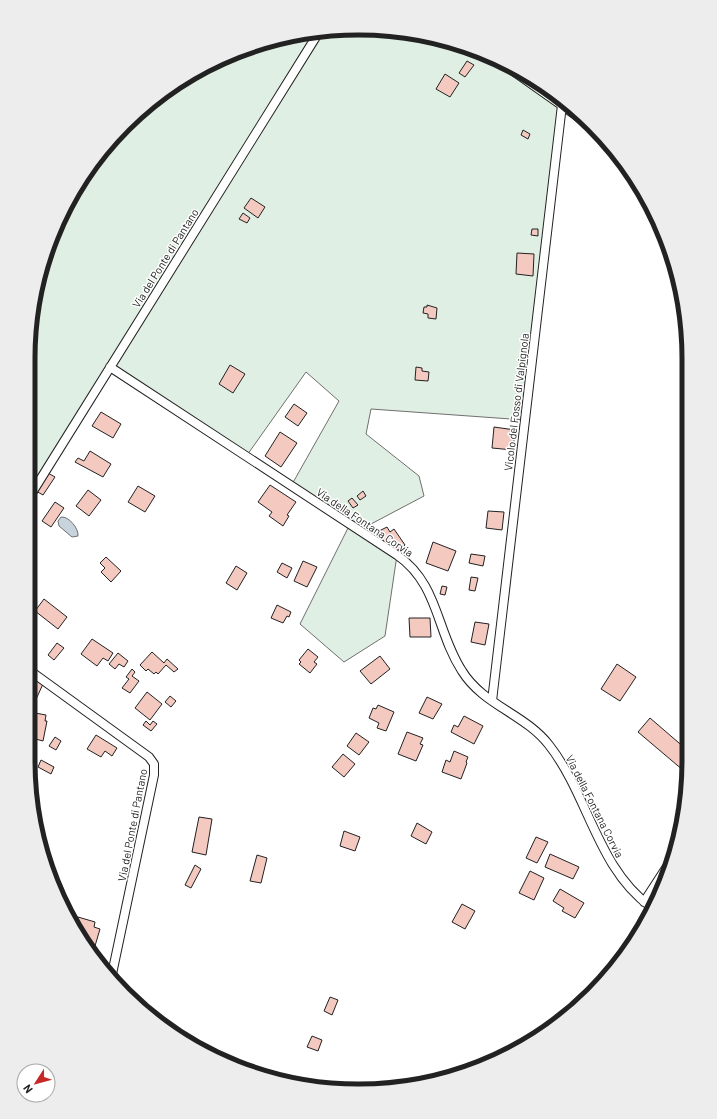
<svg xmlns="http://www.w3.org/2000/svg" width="717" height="1119" viewBox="0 0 717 1119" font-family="Barlow,sans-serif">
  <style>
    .green { fill: #e0efe3; stroke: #6f6f6f }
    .water { fill: #c7d3dd; stroke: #6f6f6f }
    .building { fill: #f3c9c0; stroke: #222 }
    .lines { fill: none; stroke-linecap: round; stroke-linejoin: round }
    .street-casing { stroke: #222; stroke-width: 10 }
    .street { stroke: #fff; stroke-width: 8 }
    .labels { text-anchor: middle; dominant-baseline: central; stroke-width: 3; stroke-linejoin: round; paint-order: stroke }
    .street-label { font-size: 11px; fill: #222; stroke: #fff }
    .rim { fill: none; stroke: #222; stroke-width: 5 }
  </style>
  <rect width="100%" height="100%" fill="#fff"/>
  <path class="green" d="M337,29l64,2 64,14 59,27 52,38 15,16 -29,-20 -37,314 -154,-11 -5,25 53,42 5,20 -53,28 -1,13 27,18 -12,81 -41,26 -44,-38 50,-100 -59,-38 48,-85 -33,-29 -61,86 -135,-91 -80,129 1,-181 31,-102 48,-72 47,-45 55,-34 61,-23z"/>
  <path class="water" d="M61,517c8,-1 18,12 17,19l-6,1 -13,-11 -1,-5z"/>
  <path class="building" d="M467,61l7,4 -9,12 -6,-4z
    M445,74l14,9 -9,14 -14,-8z
    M523,130l7,4 -2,5 -7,-4z
    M251,198l14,9 -7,11 -14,-10z
    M243,213l7,5 -3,5 -8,-4z
    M532,229h6v7l-7,-1z
    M517,253l17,1 -1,22 -17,-2z
    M427,305l10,3 -1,11 -8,-1v-4l-5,-1 1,-6h3z
    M230,365l15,9 -12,19 -14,-9z
    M416,367l6,1v3l7,1 -1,9 -13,-1z
    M294,404l13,9 -9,13 -13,-9z
    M101,412l20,12 -8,14 -21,-12z
    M494,427l21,3 -2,20 -21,-2z
    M280,432l17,11 -16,24 -16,-11z
    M90,451l21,13 -8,13 -28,-15 3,-4 6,3z
    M48,473l7,4 -12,18 -7,-4z
    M270,485l26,17 -9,13 2,1 -6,10 -14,-10 3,-4 -14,-10z
    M138,486l17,10 -10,16 -17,-10z
    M88,490l13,10 -12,16 -13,-10z
    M363,491l3,5 -6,4 -3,-4z
    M352,498l6,7 -5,3 -5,-7z
    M55,502l9,6 -13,19 -9,-6z
    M488,511l16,1 -2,18 -16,-2z
    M387,527l3,5 4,-3 11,16 -8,6 -7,-9 -6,4 -9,-13z
    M433,542l23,9 -8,20 -22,-8z
    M471,554l14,2 -2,10 -14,-3z
    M106,557l15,14 -10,11 -10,-10 4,-4 -5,-5z
    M303,561l14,6 -10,20 -13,-6z
    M282,563l10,5 -5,10 -10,-6z
    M236,566l11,7 -10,17 -11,-7z
    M471,577l7,1 -3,13 -6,-1z
    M442,586l5,1 -2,8 -5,-1z
    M44,599l23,18 -9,12 -23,-18z
    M277,605l14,7 -2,5 -2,-1 -4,7 -12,-5z
    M409,618h21l1,19h-21z
    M475,622l14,2 -4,21 -14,-3z
    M92,639l21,14 -5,8 -5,-3 -6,8 -16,-12z
    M57,643l7,5 -10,12 -6,-5z
    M308,649l10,8 -4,5 3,2 -7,9 -11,-9 2,-2 -2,-2z
    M152,652l12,11 3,-4 11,10 -4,3 -8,-7 -8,9 -2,-2 -2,2 -6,-5 -2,2 -6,-6z
    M118,653l10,8 -4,6 -5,-3 -4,5 -6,-5z
    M380,656l10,13 -19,15 -11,-13z
    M617,664l19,13 -16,24 -19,-12z
    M132,669l3,3 -3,4 7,5 -9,12 -8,-5 7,-9 -3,-2z
    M29,677l14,7 -11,24 -4,-1z
    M147,692l15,12 -12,16 -15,-12z
    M170,696l6,5 -5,6 -6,-5z
    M427,697l15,7 -9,15 -14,-6z
    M378,705l16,7 -8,19 -9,-3 2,-5 -10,-5 4,-10 3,1z
    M35,713l11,2 -1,6h2l-4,20 -15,-4 1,-19 4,1z
    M464,716l19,10 -9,18 -23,-12 3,-7 4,2z
    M650,718l36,31v18l-2,4 -46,-39z
    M146,721l4,4 3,-4 4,3 -6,7 -8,-6z
    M407,732l16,6 -3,6 3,1 -7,16 -18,-7z
    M356,733l13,9 -10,13 -12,-9z
    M96,735l21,13 -5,8 -7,-5 -4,6 -14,-8z
    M55,737l6,4 -5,9 -7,-4z
    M454,751l14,6 -2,5 1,1 -6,16 -19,-7 4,-12 4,2z
    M343,754l12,10 -11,13 -12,-10z
    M41,760l13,7 -3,7 -13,-7z
    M199,817l13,2 -6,36 -14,-3z
    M417,823l15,9 -6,12 -15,-8z
    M344,831l16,6 -5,14 -15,-5z
    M536,837l12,5 -11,21 -11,-5z
    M550,854l29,13 -6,12 -28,-12z
    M257,855l10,3 -6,25 -11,-2z
    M195,865l6,4 -10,19 -6,-3z
    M530,871l14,7 -10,22 -15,-7z
    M560,889l24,14 -9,15 -13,-7 2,-3 -11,-7z
    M462,904l13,7 -10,18 -13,-7z
    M78,917l17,5 -1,5 6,2 -5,17 -12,-3 -7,-15z
    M330,997l8,3 -6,15 -8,-4z
    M312,1036l10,4 -4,11 -11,-4z"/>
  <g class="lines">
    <g class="street-casing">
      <path id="street" d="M499,61l92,65
        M110,367l287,188c42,29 39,76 65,116 21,34 63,43 87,74 40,51 48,123 102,162
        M30,496l289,-464
        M29,670l120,87 5,7v11l-42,199
        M492,701l70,-596
        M644,902l26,-40"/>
    </g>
    <use href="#street" class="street"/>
  </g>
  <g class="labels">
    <g class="street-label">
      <text transform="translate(165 258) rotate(-58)">Via del Ponte di Pantano</text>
      <text transform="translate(516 402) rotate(-83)">Vicolo del Fosso di Valpignola</text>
      <text transform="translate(365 522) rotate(34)">Via della Fontana Corvia</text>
      <text transform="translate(595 806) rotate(63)">Via della Fontana Corvia</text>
      <text transform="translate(132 825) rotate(-79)">Via del Ponte di Pantano</text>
    </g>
  </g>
  <path d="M0 0H717V1119H0ZM358 35H359A323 323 0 0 1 682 358V761A323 323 0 0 1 359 1084H358A323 323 0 0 1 35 761V358A323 323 0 0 1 358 35Z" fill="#ededed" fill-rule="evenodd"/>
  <path class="rim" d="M358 35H359A323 323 0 0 1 682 358V761A323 323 0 0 1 359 1084H358A323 323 0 0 1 35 761V358A323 323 0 0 1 358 35Z"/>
  <g transform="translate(36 1083) rotate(234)"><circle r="19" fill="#ffffff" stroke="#a7a7a7"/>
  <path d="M0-3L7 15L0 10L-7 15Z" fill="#c62828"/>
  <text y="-6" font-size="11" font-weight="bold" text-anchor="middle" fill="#222222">N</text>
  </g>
</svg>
